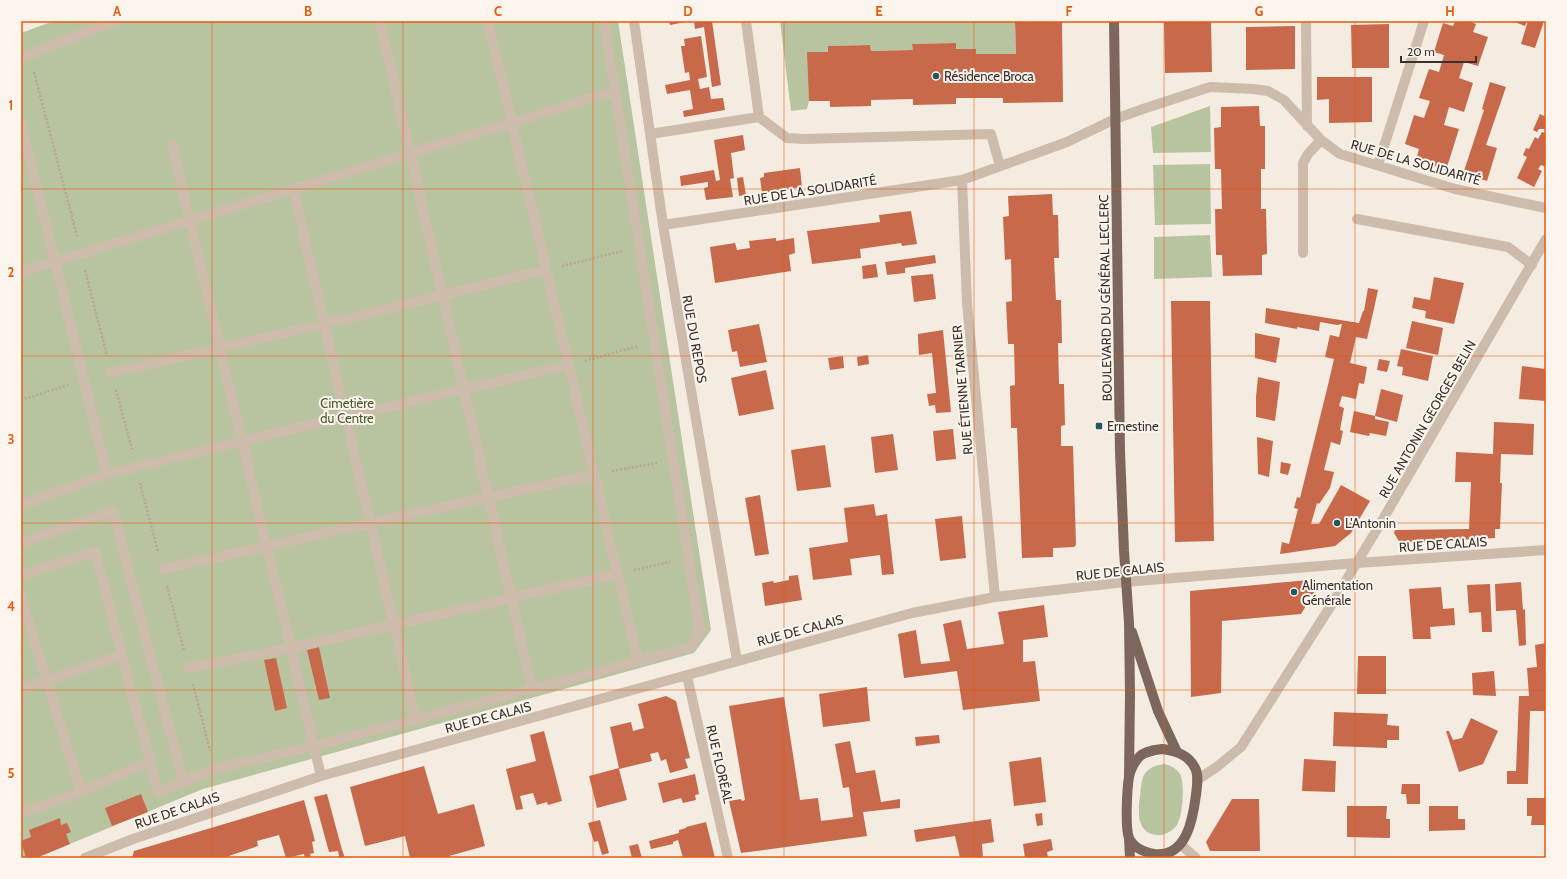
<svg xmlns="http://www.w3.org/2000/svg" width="1567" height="879" viewBox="0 0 1567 879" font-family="Cabin,sans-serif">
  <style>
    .green { fill: #b8c4a0 }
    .building { fill: #c8694b }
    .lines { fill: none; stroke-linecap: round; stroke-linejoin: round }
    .path { stroke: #b9a596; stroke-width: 2.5; stroke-dasharray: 2 2; stroke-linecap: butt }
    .minor { stroke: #cdbbac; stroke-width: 10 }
    .major { stroke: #7d675c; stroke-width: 10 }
    .grid { fill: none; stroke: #e8590c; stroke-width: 1; stroke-opacity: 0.55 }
    .poi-dot { fill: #1f5a5e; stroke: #fbf5ee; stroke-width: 1.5 }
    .labels { text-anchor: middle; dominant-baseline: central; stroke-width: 4; stroke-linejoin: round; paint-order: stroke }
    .poi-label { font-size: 13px; fill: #3b302b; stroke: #fbf5ee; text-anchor: start }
    .street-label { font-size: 13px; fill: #3b302b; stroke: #fbf5ee }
    .park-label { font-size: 13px; fill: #4a5a2e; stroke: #fbf5ee }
    .neatline { fill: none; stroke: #e8590c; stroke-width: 1.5 }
    .grid-label { font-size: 13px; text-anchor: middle; font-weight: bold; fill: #e8590c }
  </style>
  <rect width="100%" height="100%" fill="#f4ebe1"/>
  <path class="green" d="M54,21h564l93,609 -17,23 -491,136 -167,69h-15v-825z
    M780,21h235l1,33h-40l-20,-5v-6l-43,1v6l-42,1 -1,-6 -42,1v6h-20l1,49 -2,8 -16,2z
    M1210,106l1,46 -58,1 -2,-26z
    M1210,164l1,60 -56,1 -2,-60z
    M1210,235l2,42 -58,2v-42z
    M1165,764c6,2 11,4 15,10 5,9 3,41 -3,51 -4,6 -13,11 -20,10 -21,-2 -19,-24 -17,-39 1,-7 1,-15 4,-21 5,-8 12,-10 21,-11z"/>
  <path class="building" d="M669,21h16v1l-15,3z
    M694,21h18l9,64 -9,2 -8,-60 -9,2z
    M1015,21h47l1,81 -60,1v-5h-47v6l-43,1v-6l-42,1v6l-41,1v-6h-21l-2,-49h21v-6l42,-1 1,6 42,-1 -1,-6 44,-1v6h20v5h40z
    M1164,21h47l1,51 -47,1z
    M1455,21h13l8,3 -3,8 15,5 -10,29 -14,-4 -5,16 14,5 -9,29 -15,-5 -5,18 15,4 -13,41 -30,-10 3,-11 -14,-5 9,-29 10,3 6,-17 -11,-3 10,-29 10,3 5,-17 -10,-3 9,-29 10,3z
    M1512,21h15l-2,5z
    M1528,21h16l-9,27 -14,-4z
    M1389,24v44h-37l-1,-43z
    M1295,26v43l-49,1v-43z
    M701,36l6,41 -9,2 2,10 9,-2 2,12 12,-1 2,12 -41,7 -1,-6 10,-2 -3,-19 -23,4 -2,-9 25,-5 -1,-8 -4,1 -4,-27h4l-1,-7z
    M1317,77h55v45l-43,1v-24l-12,1z
    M1490,82l16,5 -20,58 11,3 -10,33 -24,-7 21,-64 -2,-1z
    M1259,106l1,20h5v43h-4v40h5l1,45 -5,1v20l-39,1 -1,-21h-6l-1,-46h7l-1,-40h-6l-1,-41 7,-1v-20z
    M1540,114l6,3v12h-7l-2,3 -4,-2z
    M1542,132l4,1v34l-5,-2 -3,4 4,2 -8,16 -17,-9 10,-21 -4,-2 3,-7 3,1 6,-12 3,2z
    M743,135l2,15 -14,3 3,25 -4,1 3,18 -27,3 -2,-12 4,-1v-5l-27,4 -1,-10 34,-6 2,11 4,-1 -6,-40z
    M800,168l2,19 -40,6 -2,-15 4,-1v-4z
    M743,177l3,18 -7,1 -2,-18z
    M1052,194l1,21h5l1,43h-5l2,42h5l1,43h-4l1,41h5l1,41 -4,1v20h12l3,99 -2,2 -21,1v9l-31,1 -5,-130h-6l-1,-42 5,-1 -1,-41h-6l-2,-42 6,-1 -1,-42 -6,1 -2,-43 6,-1 -1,-20z
    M911,211l6,33 -15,2 -1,-3 -41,6 1,9 -49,6 -5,-33 73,-9 -1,-7z
    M776,238v3l18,-3 1,15 -6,2 2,16 -76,12 -5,-36 25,-4 2,7 13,-2 -1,-7z
    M935,255l1,8 -31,5v5l-18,2 -2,-13z
    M876,264l2,13 -15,2 -1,-13z
    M933,274l3,25 -22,3 -3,-26z
    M1434,277l30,6 -10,41 -29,-6 1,-7 -14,-3 2,-11 16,3z
    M1368,288l10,2 -5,23 -6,26 -11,-2 -6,26 17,4 -3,17 -5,-1 -3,16 -14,-3 -3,10 5,2 -4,22 3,1 -3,14 -9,-3 -7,28 10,2 -4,16 -11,16 -2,-1 -6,21h8l22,-39 29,16 -19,32 -16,13 -55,8 2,-12 7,2 9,-35 -4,-1 3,-11 3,1 28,-113 6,-26 -9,-2 5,-22 9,2 3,-13 -5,1 -17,-3 -1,9 -22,-4v2l-32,-6 1,-15 93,15 4,-12h1z
    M1171,301h39l4,240 -39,1z
    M1412,321l31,7 -5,27 -32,-7z
    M759,324l8,38 -27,5 -3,-16 -5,1 -4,-22z
    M943,330l8,82 -15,1 -1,-8 -6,1 -2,-12 9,-1 -4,-40 -13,2 -1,-17v-4z
    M1255,333l25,5 -4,25 -21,-5z
    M1401,349l32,7 -5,25 -26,-6 1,-8 -6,-1z
    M868,355l1,9 -11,2 -1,-9z
    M843,356l1,12 -14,2 -2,-12z
    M1379,359l11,2 -3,11 -10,-2z
    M1522,366l24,3v32l-27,-2z
    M766,370l8,39 -35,7 -8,-38z
    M1258,377l22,5 -5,39 -19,-4v-20z
    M1381,389l22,6 -6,27 -22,-6z
    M1354,411l21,5v3l14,3 -3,14 -16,-3 -1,3 -19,-4z
    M1494,422l40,2 -1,31 -32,-1 -1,29h2l-2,46h-5v9l-95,5 -6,-10 1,-3 74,-1 2,-47h-16l1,-30 37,2z
    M953,429l3,30 -20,2 -3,-30z
    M893,434l5,36 -23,3 -4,-36z
    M1257,437l16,4 -4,36 -11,-3z
    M825,445l6,42 -34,4 -6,-41z
    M1281,462l10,2 -3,11 -8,-2z
    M760,495l9,59 -14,2 -10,-58z
    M874,504l2,12 11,-2 7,60 -12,1 -2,-20 -30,4 2,16 -39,5 -4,-32 39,-6 -4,-34z
    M962,516l4,42 -26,3 -5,-42z
    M798,575l4,25 -37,6 -3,-23 11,-2 1,2 15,-3v-4z
    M1309,580l6,11 -14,23 -79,7 -1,72 -30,4 -1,-106z
    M1521,582l2,28 2,-1 1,36 -7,1 -3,-36 -20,1 -1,-27z
    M1490,584l2,48h-10l-1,-20 -12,1 -2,-28z
    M1441,587l2,22 11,-1 1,17 -25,2 1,12h-18l-4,-50z
    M1044,605l4,32 -25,3v22l12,-1 5,40 -77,9 -6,-39 -53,7 -6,-44 18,-4 5,34 29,-3 -7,-37 18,-4 6,29 37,-5 -6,-32z
    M1546,643v68h-16l-2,73h-21v-13h9l3,-75h10l-2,-28 10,-1 -2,-22z
    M319,647l11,51 -11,2 -12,-50z
    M1358,656h28v38h-29z
    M276,658l11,50 -12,3 -11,-51z
    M1494,671l2,25 -23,-1 -1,-22z
    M867,687l3,34 -47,6 -4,-33z
    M666,696l10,5 14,57 -5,1 3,9 -18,5 -4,-14 -5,2 -3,-9 -8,2 2,7 -33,8 8,31 -30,8 -8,-32 30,-8 -9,-41 21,-5 2,9 11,-3 -6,-24z
    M784,697l16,103 18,-2 3,23 32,-4 -4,-30 -6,1 -8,-44 15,-3 6,32 19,-3 6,32 19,-3v9l-37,4 4,24 -126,17 -12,-52 12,-2 1,2 3,-1 -16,-94z
    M1334,712l54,2 -1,11 12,1v14h-12v8l-54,-2z
    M1471,718l27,13 -15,33 -24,8 -13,-41h3l4,9 9,-2z
    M544,731l18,70 -14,4 -1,-3 -10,3 -4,-12 -13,3 3,13 -7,1 -10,-41 30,-8 -6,-26z
    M939,735l1,8 -24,3 -1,-9z
    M1041,757l5,45 -32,4 -5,-44z
    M1304,759l32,2 -1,31 -33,-1z
    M424,766l14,48 36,-10 11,42 -36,10 1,2h-40l-5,-22 -40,10 -15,-59z
    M695,774l4,20 -4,1 1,5 -13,3 -2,-5 -18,5 -5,-20z
    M1402,784h18v20h-13l-1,-10h-5z
    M141,794l7,18 -36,14 -7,-18z
    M327,794l15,56 3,8h-10l4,-2 -1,-5 -9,1 -15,-55z
    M1527,798h19v27h-15l1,-9h-5z
    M1232,799h27l1,52h-50l-4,-9z
    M304,800l11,41 -3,1 2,11 -4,1 1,4h-6l-1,-4 -18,4 -7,-23 -22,6 1,5 -35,12h-91l2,-7z
    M1347,806h40l-1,13h4v19l-43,-1z
    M1429,806h29v13h7v11l-36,1z
    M1042,813l1,12 -6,1 -2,-12z
    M60,818l1,7 6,-2 4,9 -5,2 4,10 -34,14h-10l-5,-17 10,-4 -2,-7z
    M991,819l3,23 -12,2 1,14h-23l-5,-22 -39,6 -2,-12z
    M600,820l9,33 -7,2 -4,-14 -4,1 -6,-19z
    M706,822l9,36h-32l-5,-18 -5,2v2l-22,5 -2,-8 30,-8v-3l7,-2v-1z
    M1051,839l2,11 -6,2 1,6h-23l-2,-14z
    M638,844l4,14h-10l-3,-12z"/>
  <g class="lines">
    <path class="path" d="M34,72l43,164
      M562,266l60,-15
      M85,270l22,86
      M585,361l53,-15
      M116,390l16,59
      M21,400l47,-15
      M612,471l45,-8
      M140,483l18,69
      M634,570l36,-8
      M167,586l17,64
      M193,684l17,67"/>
    <path class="minor" d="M380,21l152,668
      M488,21l150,640
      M634,21l29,204 74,436
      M746,21l13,96
      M1306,21l1,105
      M21,58l94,-37
      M21,124l86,350 -86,31
      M650,134l109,-17 28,21 17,1 187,-5 9,32
      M172,145l149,631
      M1378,165l46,-144
      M962,180l5,123 28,294
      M293,189l123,531
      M1357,219l151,28 24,18
      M663,225l299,-45 105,-38 48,-23 28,-10 67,-22 44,2 14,2 16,9 37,40 19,14 115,35 91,19
      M1303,253v-90l5,-9 13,-14
      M21,272l594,-181
      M111,373l213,-49 222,-54
      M107,474l135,-33 327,-76
      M21,543l92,-32 70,270
      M163,569c144,-31 287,-65 431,-94
      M21,575l74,-23 63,240 56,-23 100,-23 378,-99 8,-16 -96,-610
      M21,597l60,195
      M188,668l103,-20 326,-74
      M687,676l41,182
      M21,689l101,-34
      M1197,780l21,-14 23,-19 89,-140 49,-81 167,-287
      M21,813l60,-21 69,-31
      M1180,844l16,14
      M85,858l48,-19 188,-63 591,-163 83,-16 130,-15 232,-19 189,-13"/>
    <path class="major" d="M1114,21l6,431 4,99 5,72 1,70 -1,84
      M1132,632l26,79 19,41
      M1163,749c13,2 26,6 32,19 4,7 2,18 1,27 -3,23 -9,63 -42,59 -10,-2 -21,-7 -25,-16 -4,-10 -2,-49 0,-61 1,-7 6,-16 11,-21 6,-5 15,-6 23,-7z
      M1129,838l1,20"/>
  </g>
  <path class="grid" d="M212,21v837M403,21v837M593,21v837M784,21v837M974,21v837M1164,21v837M1355,21v837M21,189h1525M21,356h1525M21,523h1525M21,690h1525"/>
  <g class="poi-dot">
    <circle cx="936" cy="76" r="4"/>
    <rect x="1095" y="422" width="8" height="8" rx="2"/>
    <circle cx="1337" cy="523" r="4"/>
    <circle cx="1294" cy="592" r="4"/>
  </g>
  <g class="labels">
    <g class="poi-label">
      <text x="944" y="76">Résidence Broca</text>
      <text x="1107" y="426">Ernestine</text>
      <text x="1345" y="523">L'Antonin</text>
      <text x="1302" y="585">Alimentation<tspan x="1302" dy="15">Générale</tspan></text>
    </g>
    <g class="street-label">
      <text transform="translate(1416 162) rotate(16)">RUE DE LA SOLIDARITÉ</text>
      <text transform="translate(810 190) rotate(-9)">RUE DE LA SOLIDARITÉ</text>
      <text transform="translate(1105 298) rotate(-91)">BOULEVARD DU GÉNÉRAL LECLERC</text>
      <text transform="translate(695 339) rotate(80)">RUE DU REPOS</text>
      <text transform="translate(962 390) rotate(-95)">RUE ÉTIENNE TARNIER</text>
      <text transform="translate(1427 419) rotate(-60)">RUE ANTONIN GEORGES BELIN</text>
      <text transform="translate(1443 544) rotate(-4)">RUE DE CALAIS</text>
      <text transform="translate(1120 571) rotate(-6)">RUE DE CALAIS</text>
      <text transform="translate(800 630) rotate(-15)">RUE DE CALAIS</text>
      <text transform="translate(488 717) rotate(-15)">RUE DE CALAIS</text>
      <text transform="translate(720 764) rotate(77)">RUE FLORÉAL</text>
      <text transform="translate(177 810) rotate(-19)">RUE DE CALAIS</text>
    </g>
    <g class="park-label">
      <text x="347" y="403">Cimetière<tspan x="347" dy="15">du Centre</tspan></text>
    </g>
  </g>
  <rect width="1567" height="879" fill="none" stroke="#fbf5ee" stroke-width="44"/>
  <path d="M1401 56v6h75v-6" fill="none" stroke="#3b302b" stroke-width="2"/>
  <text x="1407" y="56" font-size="12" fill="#3b302b" stroke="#fbf5ee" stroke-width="3" paint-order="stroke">20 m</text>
  <rect x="22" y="22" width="1523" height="835" class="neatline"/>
  <g class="grid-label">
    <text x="117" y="16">A</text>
    <text x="308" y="16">B</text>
    <text x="498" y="16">C</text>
    <text x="688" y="16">D</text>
    <text x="879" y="16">E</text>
    <text x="1069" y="16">F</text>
    <text x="1259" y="16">G</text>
    <text x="1450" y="16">H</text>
    <text x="11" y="110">1</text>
    <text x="11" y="277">2</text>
    <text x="11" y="444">3</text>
    <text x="11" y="611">4</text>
    <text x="11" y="778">5</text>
  </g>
</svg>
